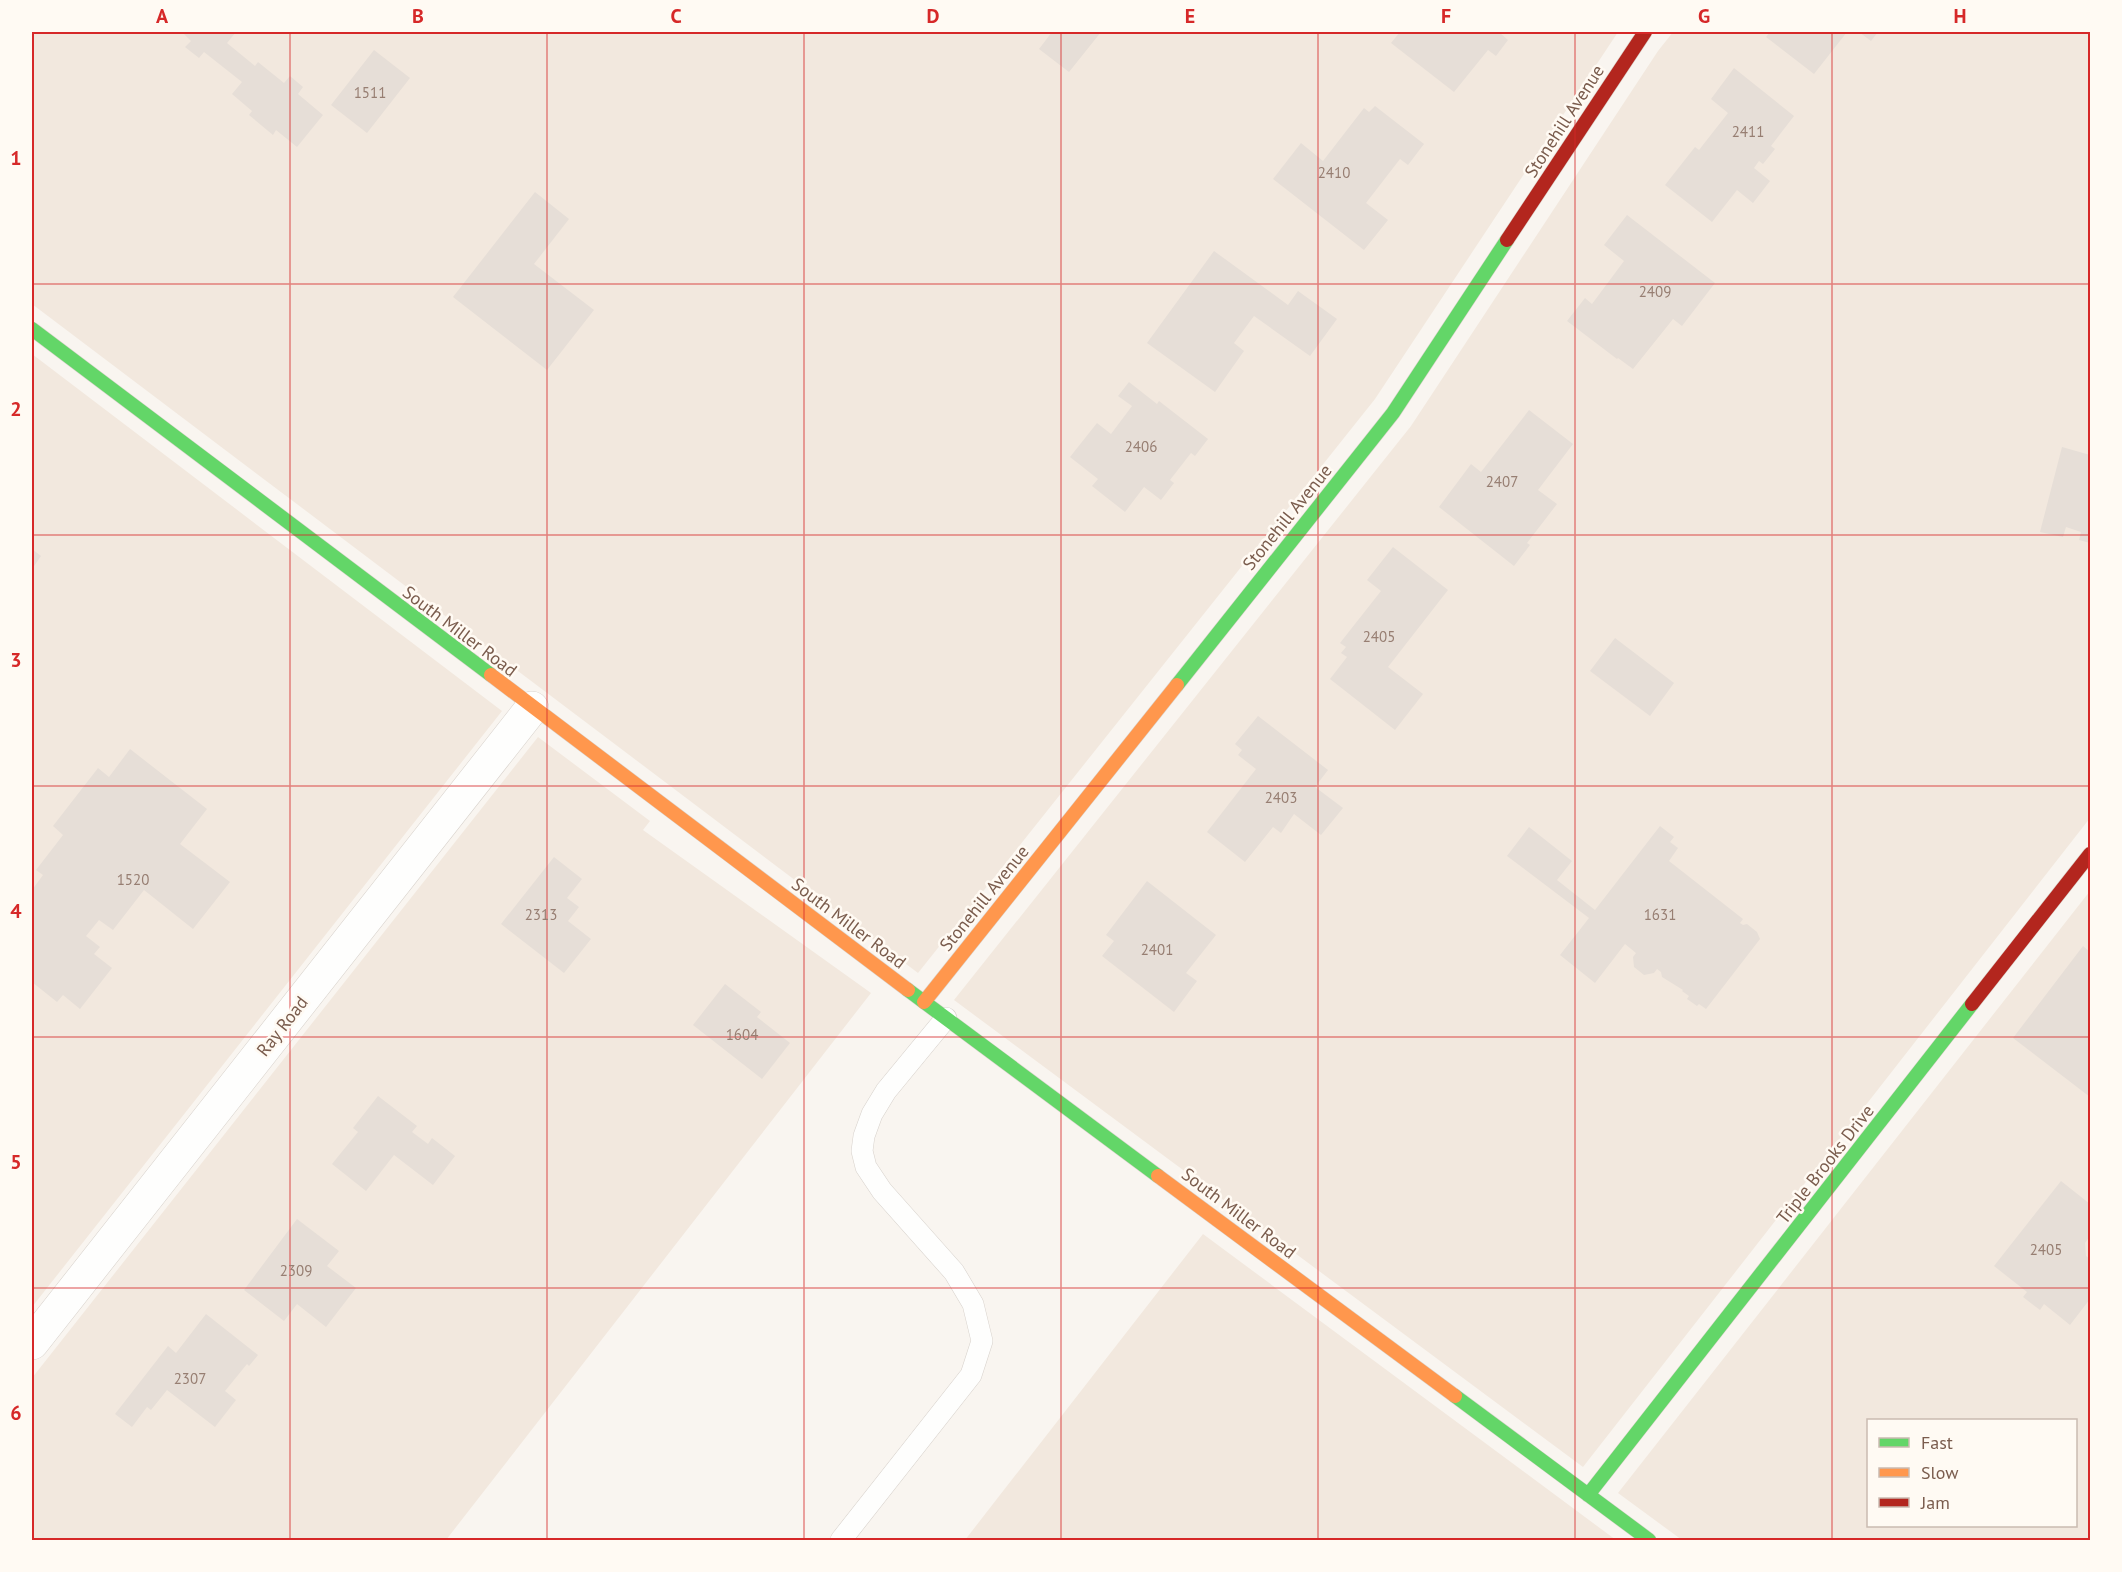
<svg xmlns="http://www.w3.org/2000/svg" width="2122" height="1572" viewBox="0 0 2122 1572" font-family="'PT Sans',sans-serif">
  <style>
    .residential { fill: #f2e8de; fill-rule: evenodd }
    .building { fill: #e6ded7 }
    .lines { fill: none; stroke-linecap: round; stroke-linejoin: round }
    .lane-casing { stroke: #d7d1cb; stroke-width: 22 }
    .street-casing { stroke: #d7d1cb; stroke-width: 34 }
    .fast-casing { stroke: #d9d2cb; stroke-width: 15 }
    .slow-casing { stroke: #d9d2cb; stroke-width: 15 }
    .jam-casing { stroke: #d9d2cb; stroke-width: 15 }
    .lane { stroke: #fefefd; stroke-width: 21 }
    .street { stroke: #fefefd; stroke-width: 33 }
    .fast { stroke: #63d668; stroke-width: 14 }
    .slow { stroke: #ff974d; stroke-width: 14 }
    .jam { stroke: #b3261e; stroke-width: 14 }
    .grid { fill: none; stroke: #d62828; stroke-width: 1.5; stroke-opacity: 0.55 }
    .labels { text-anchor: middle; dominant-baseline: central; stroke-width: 5; stroke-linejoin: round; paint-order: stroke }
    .number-label { font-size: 15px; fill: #977e72 }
    .street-label { font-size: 18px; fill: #7a5c4d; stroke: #fffaf3 }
    .neatline { fill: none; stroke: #d62828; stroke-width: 2 }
    .grid-label { font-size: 20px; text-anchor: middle; font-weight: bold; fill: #d62828 }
  </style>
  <rect width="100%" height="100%" fill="#f9f5f0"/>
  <path class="residential" d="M32,32h1586l-243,367 -457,574 -886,-669z
    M1673,32h417v786l-507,649 -629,-467 457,-574 247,-375z
    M32,354l470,357 -470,596z
    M538,737l112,84 -7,9 228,163 -425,547h-414v-162z
    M2090,891v649h-408l-64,-47zM1868,1420h208v106h-208z
    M1203,1234l413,306h-651z"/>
  <path class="building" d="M182,32h54l-9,11 28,23 3,-4 26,21 6,-7 13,11 -5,7 25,21 -26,32 -21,-17 -3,5 -24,-20 3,-4 -20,-17 10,-12 -38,-30 -5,6 -14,-11 6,-6z
    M1052,32h49l-32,40 -30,-23z
    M1400,32h102l-2,1 8,7 -12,16 -8,-6 -34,42 -63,-49z
    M1770,32h77l-33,42 -48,-37z
    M1859,32h19l-7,9z
    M374,50l36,28 -43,55 -36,-28z
    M1734,68l60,48 -23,30 4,3 -12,15 -4,-3 -5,7 16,13 -17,22 -16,-13 -25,32 -47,-37 30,-38 4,3 29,-37 -17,-14z
    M1375,106l49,38 -16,21 -8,-6 -34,44 22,17 -24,30 -91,-71 28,-36 22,18 41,-53 5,4z
    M535,192l34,27 -35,45 60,46 -47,60 -94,-73z
    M1627,215l88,68 -33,43 -9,-7 -40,50 -15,-11 -1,1 -50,-38 18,-23 7,6 32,-43 -20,-16z
    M1214,251l74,54 10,-14 39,28 -27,37 -56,-40 -20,27 10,8 -29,41 -68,-49z
    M1129,382l28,22 2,-3 49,38 -13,17 -4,-3 -21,27 4,3 -13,17 -17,-13 -19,25 -33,-26 6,-7 -28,-22 27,-34 14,11 21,-28 -14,-10z
    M1529,410l44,34 -35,46 19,14 -30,39 3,2 -16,21 -75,-59 32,-43 10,8z
    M2062,447l28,8v88l-11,-3 2,-8 -15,-5 -3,10 -23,-5z
    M1393,547l55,43 -60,77 35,27 -28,36 -65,-51 17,-22 -6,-4 5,-6 -6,-4 41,-52 -14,-11z
    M32,549l9,7 -9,13z
    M1615,638l59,45 -24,33 -60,-45z
    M1258,716l70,54 -13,17 28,21 -22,27 -27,-21 -13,19 -8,-6 -28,35 -38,-30 49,-63 -18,-14 4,-5 -7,-6z
    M130,749l77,60 -27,35 50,38 -37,47 -49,-39 -31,40 -14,-10 -13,16 14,11 -6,7 18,14 -32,41 -17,-14 -6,7 -25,-20v-92l11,-15 -7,-5 27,-35 -10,-9 45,-58 11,9z
    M1660,826l14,11 -4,5 8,6 -9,13 74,58 -3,4 3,2 4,-1 10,8 3,7 -54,70 -7,-5 -2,2 -10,-7 2,-3 -7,-5 1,-1 -21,-13 -1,-5 -4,-3 -3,4 -10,2 -10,-8 -1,-10 3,-4 -11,-9 -30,39 -35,-28 29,-37 -82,-62 22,-29 43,34 -15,19 38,30z
    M554,857l28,22 -15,19 12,9 -11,14 23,18 -27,34 -63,-49z
    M1147,881l69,54 -30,38 11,8 -23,31 -72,-56 12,-15 -8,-6z
    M2083,946l7,6v145l-77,-59z
    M725,984l36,28 -4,5 33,26 -28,36 -69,-54z
    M378,1096l39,30 -5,6 16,12 4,-6 23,18 -22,29 -39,-30 -28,36 -34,-27 26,-32 -5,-4z
    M2061,1181l29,23v32l-5,7 1,13 4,3v40l-20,26 -26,-21 -4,6 -17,-13 4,-5 -33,-26z
    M297,1219l42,32 -12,15 29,22 -30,39 -29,-23 -13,17 -40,-31z
    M206,1314l52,41 -9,11 -2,-2 -22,27 11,9 -21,27 -48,-37 -16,20 -4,-3 -15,20 -17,-13 53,-68 8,7z"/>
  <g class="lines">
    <g class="lane-casing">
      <path id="lane" d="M841,1540l130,-165 11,-34 -9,-37 -19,-32 -72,-81 -16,-24 -4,-16 2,-15 8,-22 14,-23 60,-73"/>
    </g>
    <g class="street-casing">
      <path id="street" d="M32,1343l500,-635"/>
    </g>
    <g class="fast-casing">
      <path id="fast" d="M32,329l459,346
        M1177,685l216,-272 114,-173
        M908,990l250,186
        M1455,1396l194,144
        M1588,1495l384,-491"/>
    </g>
    <g class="slow-casing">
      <path id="slow" d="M491,675l417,315
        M924,1002l253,-317
        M1158,1176l297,220"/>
    </g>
    <g class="jam-casing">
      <path id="jam" d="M1507,240l138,-208
        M1972,1004l118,-150"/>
    </g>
    <use href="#lane" class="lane"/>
    <use href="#street" class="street"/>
    <use href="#fast" class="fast"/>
    <use href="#slow" class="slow"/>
    <use href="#jam" class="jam"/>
  </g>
  <path class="grid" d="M290,32v1508M547,32v1508M804,32v1508M1061,32v1508M1318,32v1508M1575,32v1508M1832,32v1508M32,284h2058M32,535h2058M32,786h2058M32,1037h2058M32,1288h2058"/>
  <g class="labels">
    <g class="number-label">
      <text x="370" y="92">1511</text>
      <text x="1748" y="131">2411</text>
      <text x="1334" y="172">2410</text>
      <text x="1655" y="291">2409</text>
      <text x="1141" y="446">2406</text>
      <text x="1502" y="481">2407</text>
      <text x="1379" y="636">2405</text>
      <text x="1281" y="797">2403</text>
      <text x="133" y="879">1520</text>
      <text x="541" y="914">2313</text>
      <text x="1660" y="914">1631</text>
      <text x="1157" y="949">2401</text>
      <text x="742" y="1034">1604</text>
      <text x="2046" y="1249">2405</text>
      <text x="296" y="1270">2309</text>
      <text x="190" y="1378">2307</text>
    </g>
    <g class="street-label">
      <text transform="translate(1564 121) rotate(-57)">Stonehill Avenue</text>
      <text transform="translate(1287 517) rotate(-51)">Stonehill Avenue</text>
      <text transform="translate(460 631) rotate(37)">South Miller Road</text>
      <text transform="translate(984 898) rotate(-51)">Stonehill Avenue</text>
      <text transform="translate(849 923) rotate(37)">South Miller Road</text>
      <text transform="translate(282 1026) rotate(-52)">Ray Road</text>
      <text transform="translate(1825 1164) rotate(-52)">Triple Brooks Drive</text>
      <text transform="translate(1239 1213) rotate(37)">South Miller Road</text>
    </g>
  </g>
  <rect width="2122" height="1572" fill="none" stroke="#fffaf3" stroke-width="66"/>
  <rect x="1867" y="1419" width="210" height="108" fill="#fffaf3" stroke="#cabbb1" stroke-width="1.5"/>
  <rect x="1879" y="1438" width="30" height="9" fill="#63d668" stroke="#cabbb1" stroke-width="1.5"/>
  <text x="1921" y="1449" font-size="18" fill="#7a5c4d">Fast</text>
  <rect x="1879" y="1468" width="30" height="9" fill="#ff974d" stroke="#cabbb1" stroke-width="1.5"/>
  <text x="1921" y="1479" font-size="18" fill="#7a5c4d">Slow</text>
  <rect x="1879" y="1498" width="30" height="9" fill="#b3261e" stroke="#cabbb1" stroke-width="1.5"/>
  <text x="1921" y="1509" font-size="18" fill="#7a5c4d">Jam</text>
  <rect x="33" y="33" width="2056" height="1506" class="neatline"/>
  <g class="grid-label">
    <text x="162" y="23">A</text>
    <text x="418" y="23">B</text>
    <text x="676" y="23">C</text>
    <text x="933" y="23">D</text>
    <text x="1190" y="23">E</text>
    <text x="1446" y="23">F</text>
    <text x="1704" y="23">G</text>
    <text x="1960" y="23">H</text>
    <text x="16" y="165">1</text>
    <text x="16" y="416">2</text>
    <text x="16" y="667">3</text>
    <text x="16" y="918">4</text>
    <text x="16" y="1169">5</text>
    <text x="16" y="1420">6</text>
  </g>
</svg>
